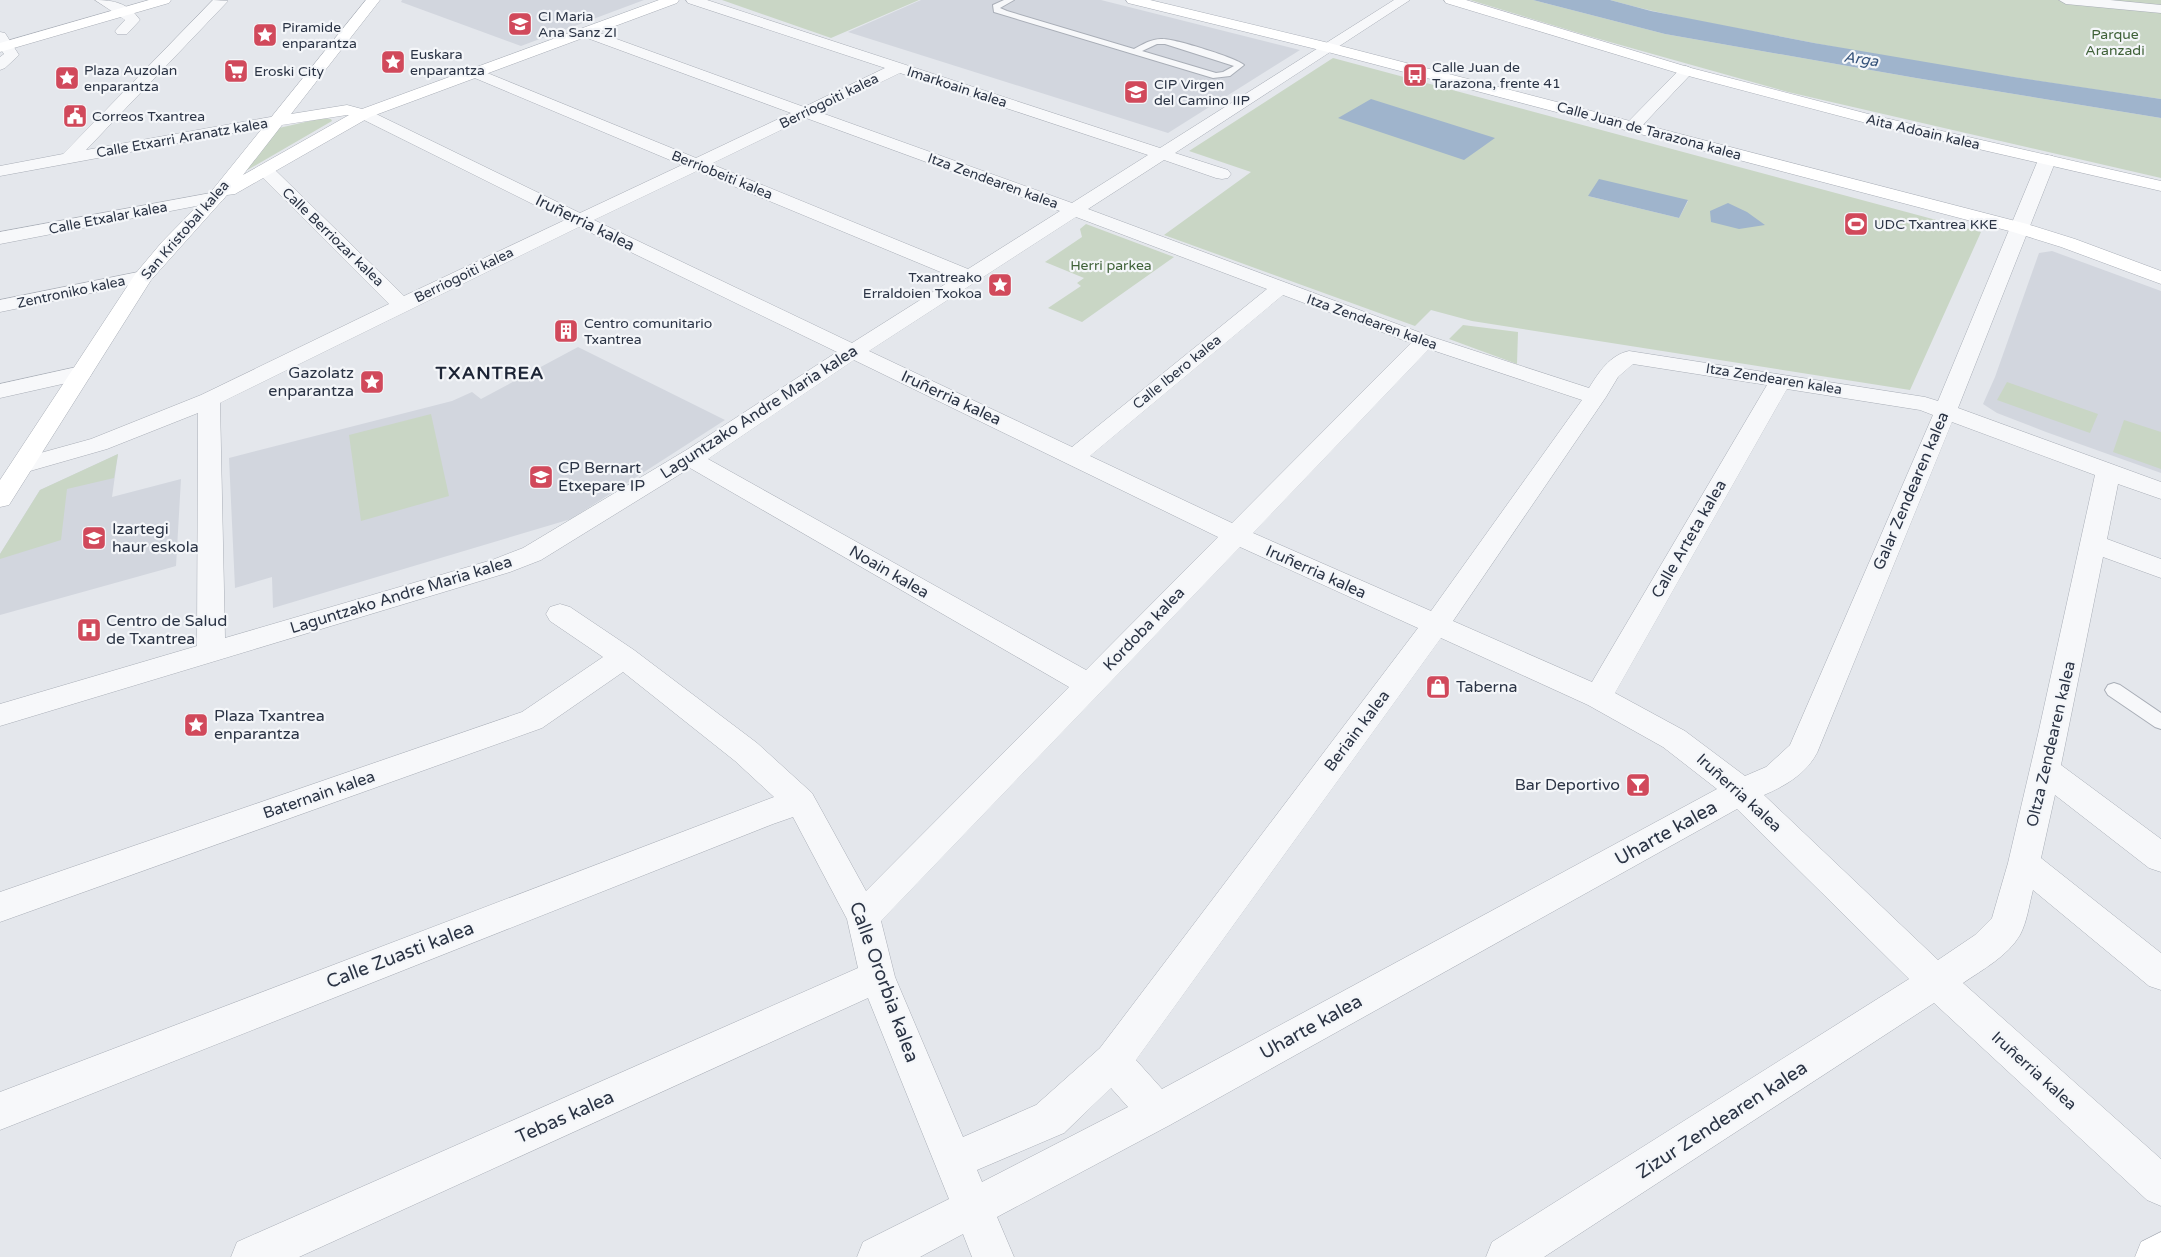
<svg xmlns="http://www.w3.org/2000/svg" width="2161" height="1257" font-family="'Varela Round',sans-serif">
<rect width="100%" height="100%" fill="#e4e7ec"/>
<path fill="#d2d6de" d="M402 0H644L521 46 401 2Z
M921 0H1101L1300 50 1168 133 848 32Z
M2052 251 2161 291V473L2046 432 1997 413 1983 404 1995 377 2039 253Z
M578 347 725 420 571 519 273 608 272 577 235 588 229 458 452 401 472 392 481 399Z
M118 454 112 497 181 479 176 566 0 615V554L40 490Z"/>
<path fill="#c9d6c5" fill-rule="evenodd" d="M722 0H919L831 38Z
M1470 0H1533L1665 34 1916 78 2161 118V178L1788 92 1592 37Z
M1610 0H2161V99C2031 80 1901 61 1773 35 1718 25 1664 15 1610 0Z
M1333 58 1981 232 1910 390 1472 321 1431 310 1415 326 1164 235 1251 172 1189 151ZM1588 196 1687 200 1688 201 1679 218Z
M323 118 331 119 332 121 244 172 279 128Z
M1086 224 1174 257 1082 322 1048 308 1081 286 1077 283 1084 278 1045 262 1082 237 1080 229Z
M1463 325 1518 332 1517 364 1449 339Z
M2007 382 2098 414 2090 433 1997 400Z
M431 414 449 496 361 521 349 435Z
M2124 420 2161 432V469L2113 452Z
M118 454 114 478 67 489 61 540 0 559V554L40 490Z"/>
<path fill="#9fb4cc" d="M1533 0H1610L1651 11 1814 43 2014 77 2161 99V118L1916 78 1665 34Z
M1371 99 1495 138 1464 160 1338 118Z
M1599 179 1688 200 1679 218 1588 196Z
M1728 203 1747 212 1765 225 1739 229 1711 222 1710 211Z"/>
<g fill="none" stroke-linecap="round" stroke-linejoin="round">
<defs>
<path id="lane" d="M1004 0H1014L1000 8 1007 11 1134 49C1143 44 1153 38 1163 39 1175 39 1237 58 1244 65L1230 76 1213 78 994 12 993 5ZM1157 44H1165L1234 66 1223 72 1216 73 1142 51Z
M2114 683 2120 685 2161 713V729L2155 727 2108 695 2105 690 2108 685Z"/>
<path id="street" d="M95 0C114 0 128 3 140 20L127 34H117L115 31 125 20Z
M213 0 228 1 86 150 276 116 282 118 284 121 282 124 0 176V166L63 154Z
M686 0H707L1160 148 1394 0H1410L1175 153 1228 170 1231 174 1228 178 1222 179 1216 178 1164 160 1088 209 1432 337 1589 388C1599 372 1610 355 1629 351L1925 397 1938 401 2038 160 2041 156 2047 155 2053 156 2056 160 1958 408 2161 482V499L2118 484 2107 539 2161 559V578L2103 557 2061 765 2161 839V872L2149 868 2055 795 2041 858 2161 953V990L2149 986 2033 890C2029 905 2027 922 2020 935 2008 956 1982 970 1963 983L2161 1159V1206L2147 1200 1934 1003 1544 1257H1486L1492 1242 1909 979 1737 809 1170 1125 997 1217 1014 1257H972L963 1234 920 1257H857L863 1242 949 1199 868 998 299 1257H231L237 1242 858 968 847 919 793 817 773 824 0 1130V1092L774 797 735 761 623 672 542 728 0 922V892L522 712 603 657 550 621 546 614 550 607 560 604 570 607 634 650 757 743 812 793 866 891 1069 687 690 468 541 560 510 572 0 726V704L197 646 198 413 107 449 23 473 15 470 11 465 15 460 91 439 201 395 389 304 259 174 256 170 259 166 265 165 271 166 404 296 565 220 358 117 356 114 358 111H370L580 213 682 165 470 76 467 73 470 70H480L696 158 791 113 579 35 577 32 579 29H589L804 107 885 68 688 3ZM900 73 1148 155 1072 203 819 112ZM806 118 1060 211 968 269 711 164ZM697 171 955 278 852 343 594 220ZM1076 217 1267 289 1072 447 869 351ZM579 227 837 352 688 449 523 548 492 560 225 638 220 403ZM1283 295 1411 343 1232 523 1090 456ZM1429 349 1582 400 1431 611 1253 533ZM854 360 1218 537 1086 670 708 459ZM1633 364 1767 385 1592 682 1453 621 1606 397 1618 377ZM1787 389 1920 410 1933 415 1790 745 1766 767 1745 776 1685 731 1615 693ZM1952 422 2095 475 2039 730 2008 863 1992 918 1975 935 1938 960 1764 795C1785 786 1806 774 1817 753ZM1240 547 1418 628 1100 1048 1036 1105 963 1137 895 977 881 921ZM1441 638 1588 705 1663 747 1717 789 1162 1089 1136 1060ZM1111 1088 1128 1107 982 1182 977 1170 1064 1133Z
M2059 0H2110L2161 5V13L2066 4Z
M0 32 5 33 19 55 5 68 0 70V57L4 54 0 48Z
M1686 66 1691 68 1694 71 1691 74 1638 130H1626L1624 127 1626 124 1681 68Z
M216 192 222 193 225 197 222 201 0 244V232Z
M143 271 150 273 153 277 150 281 0 312V300Z
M81 366 89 368 92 373 89 378 0 398V384Z"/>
<path id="secondary" d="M149 0H171L169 3 0 52V43Z
M366 0H380L291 114 347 105 362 109 659 0H679L677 3 370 117 235 194 227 195 151 280 9 505 0 507V480L136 273 162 242 210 193ZM347 115H349L243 175 282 125Z
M1126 0H1150L1333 44 2027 224 2075 239 2161 271V284L2061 247 2013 232 1324 51 1128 3Z
M1444 0H1466L1691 68 1876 116 2161 181V191L1874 125 1681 74 1446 3Z
M2161 1232V1257H2135L2141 1242Z"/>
</defs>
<use href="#lane" stroke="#a9aeb7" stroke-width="2"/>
<use href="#street" stroke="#a9aeb7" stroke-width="1"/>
<use href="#secondary" stroke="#a9aeb7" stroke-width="1"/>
<use href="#lane" fill="#f7f8fa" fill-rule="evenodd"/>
<use href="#street" fill="#f7f8fa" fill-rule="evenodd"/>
<use href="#secondary" fill="#fff" fill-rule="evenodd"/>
</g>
<defs>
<symbol id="school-square" viewBox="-11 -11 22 22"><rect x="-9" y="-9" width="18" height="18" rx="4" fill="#d1495b" stroke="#f4f6f9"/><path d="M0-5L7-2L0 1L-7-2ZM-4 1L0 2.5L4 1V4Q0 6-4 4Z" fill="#fff"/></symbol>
<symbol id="sight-square" viewBox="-11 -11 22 22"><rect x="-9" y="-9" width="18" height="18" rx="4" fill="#d1495b" stroke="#f4f6f9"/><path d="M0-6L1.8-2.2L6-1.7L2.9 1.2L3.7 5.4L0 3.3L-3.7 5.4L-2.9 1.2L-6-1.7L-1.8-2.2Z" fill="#fff"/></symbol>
<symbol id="supermarket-square" viewBox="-11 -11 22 22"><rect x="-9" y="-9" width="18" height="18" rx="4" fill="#d1495b" stroke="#f4f6f9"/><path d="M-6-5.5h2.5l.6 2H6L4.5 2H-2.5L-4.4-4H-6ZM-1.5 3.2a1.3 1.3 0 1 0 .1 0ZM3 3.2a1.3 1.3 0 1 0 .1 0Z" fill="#fff"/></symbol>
<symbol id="bus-square" viewBox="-11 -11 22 22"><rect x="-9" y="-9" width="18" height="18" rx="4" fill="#d1495b" stroke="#f4f6f9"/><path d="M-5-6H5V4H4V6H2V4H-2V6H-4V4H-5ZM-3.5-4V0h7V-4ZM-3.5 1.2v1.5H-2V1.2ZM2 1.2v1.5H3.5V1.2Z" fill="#fff"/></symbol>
<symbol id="university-square" viewBox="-11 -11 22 22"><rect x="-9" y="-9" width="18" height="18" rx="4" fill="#d1495b" stroke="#f4f6f9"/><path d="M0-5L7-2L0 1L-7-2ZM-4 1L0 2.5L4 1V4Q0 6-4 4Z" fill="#fff"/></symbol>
<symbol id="civic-square" viewBox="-11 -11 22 22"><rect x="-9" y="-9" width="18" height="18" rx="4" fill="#d1495b" stroke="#f4f6f9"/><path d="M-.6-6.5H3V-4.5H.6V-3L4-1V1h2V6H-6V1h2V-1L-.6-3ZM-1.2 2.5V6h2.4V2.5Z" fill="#fff"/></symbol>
<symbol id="stadium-square" viewBox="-11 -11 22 22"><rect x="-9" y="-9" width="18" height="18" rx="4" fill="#d1495b" stroke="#f4f6f9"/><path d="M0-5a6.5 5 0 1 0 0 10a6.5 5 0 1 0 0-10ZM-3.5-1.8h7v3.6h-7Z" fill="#fff"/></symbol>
<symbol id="building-square" viewBox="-11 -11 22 22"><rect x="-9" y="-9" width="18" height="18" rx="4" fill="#d1495b" stroke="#f4f6f9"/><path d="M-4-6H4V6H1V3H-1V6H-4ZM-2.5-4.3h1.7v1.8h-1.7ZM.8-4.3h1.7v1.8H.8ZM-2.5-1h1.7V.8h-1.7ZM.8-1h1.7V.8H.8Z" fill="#fff"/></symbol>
<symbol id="hospital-square" viewBox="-11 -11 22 22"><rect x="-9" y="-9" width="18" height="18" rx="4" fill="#d1495b" stroke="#f4f6f9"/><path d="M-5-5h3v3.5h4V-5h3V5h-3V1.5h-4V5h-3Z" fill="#fff"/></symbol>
<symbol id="shop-square" viewBox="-11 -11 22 22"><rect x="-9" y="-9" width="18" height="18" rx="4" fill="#d1495b" stroke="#f4f6f9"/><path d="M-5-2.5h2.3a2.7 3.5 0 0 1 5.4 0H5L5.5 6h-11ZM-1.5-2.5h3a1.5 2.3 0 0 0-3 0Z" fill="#fff"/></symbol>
<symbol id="bar-square" viewBox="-11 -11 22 22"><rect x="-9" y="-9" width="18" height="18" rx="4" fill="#d1495b" stroke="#f4f6f9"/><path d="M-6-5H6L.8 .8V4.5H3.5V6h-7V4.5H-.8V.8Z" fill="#fff"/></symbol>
</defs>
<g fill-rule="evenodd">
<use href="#school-square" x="506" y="10" width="28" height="28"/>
<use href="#sight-square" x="251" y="21" width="28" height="28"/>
<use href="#sight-square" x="379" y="48" width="28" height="28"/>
<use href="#supermarket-square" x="222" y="57" width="28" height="28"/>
<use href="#bus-square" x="1401" y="61" width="28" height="28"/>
<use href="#sight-square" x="53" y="64" width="28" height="28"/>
<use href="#university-square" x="1122" y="78" width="28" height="28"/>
<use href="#civic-square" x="61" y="102" width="28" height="28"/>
<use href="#stadium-square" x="1842" y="210" width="28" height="28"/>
<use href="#sight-square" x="986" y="271" width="28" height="28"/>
<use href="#building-square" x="552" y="317" width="28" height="28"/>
<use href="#sight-square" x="358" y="368" width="28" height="28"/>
<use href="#school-square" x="527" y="463" width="28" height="28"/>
<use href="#school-square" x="80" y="524" width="28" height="28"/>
<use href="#hospital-square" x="75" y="616" width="28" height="28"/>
<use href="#shop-square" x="1424" y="673" width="28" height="28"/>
<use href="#sight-square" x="182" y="711" width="28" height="28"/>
<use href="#bar-square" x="1624" y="771" width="28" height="28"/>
</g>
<g text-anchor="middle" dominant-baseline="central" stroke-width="4.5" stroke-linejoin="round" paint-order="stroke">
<g font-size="14" fill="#2b3445" stroke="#f4f6f9" text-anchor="start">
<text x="538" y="16">CI Maria<tspan x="538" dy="16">Ana Sanz ZI</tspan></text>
<text x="282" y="27">Piramide<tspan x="282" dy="16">enparantza</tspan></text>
<text x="410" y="54">Euskara<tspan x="410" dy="16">enparantza</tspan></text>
<text x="1432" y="67">Calle Juan de<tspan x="1432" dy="16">Tarazona, frente 41</tspan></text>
<text x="84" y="70">Plaza Auzolan<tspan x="84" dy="16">enparantza</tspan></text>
<text x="254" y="71">Eroski City</text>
<text x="1154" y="84">CIP Virgen<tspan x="1154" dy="16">del Camino IIP</tspan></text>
<text x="92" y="116">Correos Txantrea</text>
<text x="1874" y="224">UDC Txantrea KKE</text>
<text x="982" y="277" text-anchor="end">Txantreako<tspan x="982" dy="16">Erraldoien Txokoa</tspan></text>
<text x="584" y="323">Centro comunitario<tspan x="584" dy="16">Txantrea</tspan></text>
</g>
<g font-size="14" fill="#3f6138" stroke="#f4f6f9">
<text x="2115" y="34">Parque<tspan x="2115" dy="16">Aranzadi</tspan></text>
<text x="1111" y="265">Herri parkea</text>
</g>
<g font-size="14" fill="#2b3445" stroke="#f4f6f9">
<text transform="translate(957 87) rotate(18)">Imarkoain kalea</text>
<text transform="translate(829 101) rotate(-26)">Berriogoiti kalea</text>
<text transform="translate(1649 131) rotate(15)">Calle Juan de Tarazona kalea</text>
<text transform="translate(1923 132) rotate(13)">Aita Adoain kalea</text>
<text transform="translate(182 138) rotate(-10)">Calle Etxarri Aranatz kalea</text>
<text transform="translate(722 175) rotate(22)">Berriobeiti kalea</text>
<text transform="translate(993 181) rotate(20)">Itza Zendearen kalea</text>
<text transform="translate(108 218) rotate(-11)">Calle Etxalar kalea</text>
<text transform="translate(185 230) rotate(-49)">San Kristobal kalea</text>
<text transform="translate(333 237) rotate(44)">Calle Berriozar kalea</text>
<text transform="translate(464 275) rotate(-26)">Berriogoiti kalea</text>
<text transform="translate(71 292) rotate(-12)">Zentroniko kalea</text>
<text transform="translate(1372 322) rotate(20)">Itza Zendearen kalea</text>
<text transform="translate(1177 372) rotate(-39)">Calle Ibero kalea</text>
<text transform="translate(1774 379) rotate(9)">Itza Zendearen kalea</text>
</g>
<g font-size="15" font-style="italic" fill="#34527a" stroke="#f4f6f9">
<text transform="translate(1861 59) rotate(8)">Arga</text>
</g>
<g font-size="16" fill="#2b3445" stroke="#f4f6f9">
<text transform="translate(585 223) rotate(26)">Iruñerria kalea</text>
<text transform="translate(951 398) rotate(25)">Iruñerria kalea</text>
<text transform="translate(759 412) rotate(-33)">Laguntzako Andre Maria kalea</text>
<text transform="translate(1911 491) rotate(-67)">Galar Zendearen kalea</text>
<text transform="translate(1689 539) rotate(-60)">Calle Arteta kalea</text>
<text transform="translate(889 572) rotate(30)">Noain kalea</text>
<text transform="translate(1316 572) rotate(24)">Iruñerria kalea</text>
<text transform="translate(401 595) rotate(-17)">Laguntzako Andre Maria kalea</text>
<text transform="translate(1144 629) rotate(-46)">Kordoba kalea</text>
<text transform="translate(1357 731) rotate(-53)">Beriain kalea</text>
<text transform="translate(2051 744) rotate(-77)">Oltza Zendearen kalea</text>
<text transform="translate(1739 793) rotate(42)">Iruñerria kalea</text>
<text transform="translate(319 795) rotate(-19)">Baternain kalea</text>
<text transform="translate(2034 1071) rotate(42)">Iruñerria kalea</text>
</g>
<g font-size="16" fill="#2b3445" stroke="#f4f6f9" text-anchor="start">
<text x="354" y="373" text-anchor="end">Gazolatz<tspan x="354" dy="18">enparantza</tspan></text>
<text x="558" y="468">CP Bernart<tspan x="558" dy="18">Etxepare IP</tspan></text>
<text x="112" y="529">Izartegi<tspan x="112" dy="18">haur eskola</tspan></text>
<text x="106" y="621">Centro de Salud<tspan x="106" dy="18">de Txantrea</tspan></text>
<text x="1456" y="687">Taberna</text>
<text x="214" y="716">Plaza Txantrea<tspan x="214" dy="18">enparantza</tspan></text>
<text x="1620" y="785" text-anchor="end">Bar Deportivo</text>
</g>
<g font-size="18" font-weight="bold" letter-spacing="1" fill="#1d2536" stroke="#f4f6f9">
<text x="490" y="373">TXANTREA</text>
</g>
<g font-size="19" fill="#2b3445" stroke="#f4f6f9">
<text transform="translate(1666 833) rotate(-29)">Uharte kalea</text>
<text transform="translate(400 955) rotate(-21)">Calle Zuasti kalea</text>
<text transform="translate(884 982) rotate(70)">Calle Ororbia kalea</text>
<text transform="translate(1311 1027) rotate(-29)">Uharte kalea</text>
<text transform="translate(565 1117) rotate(-24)">Tebas kalea</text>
<text transform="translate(1722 1120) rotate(-33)">Zizur Zendearen kalea</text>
</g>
</g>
</svg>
